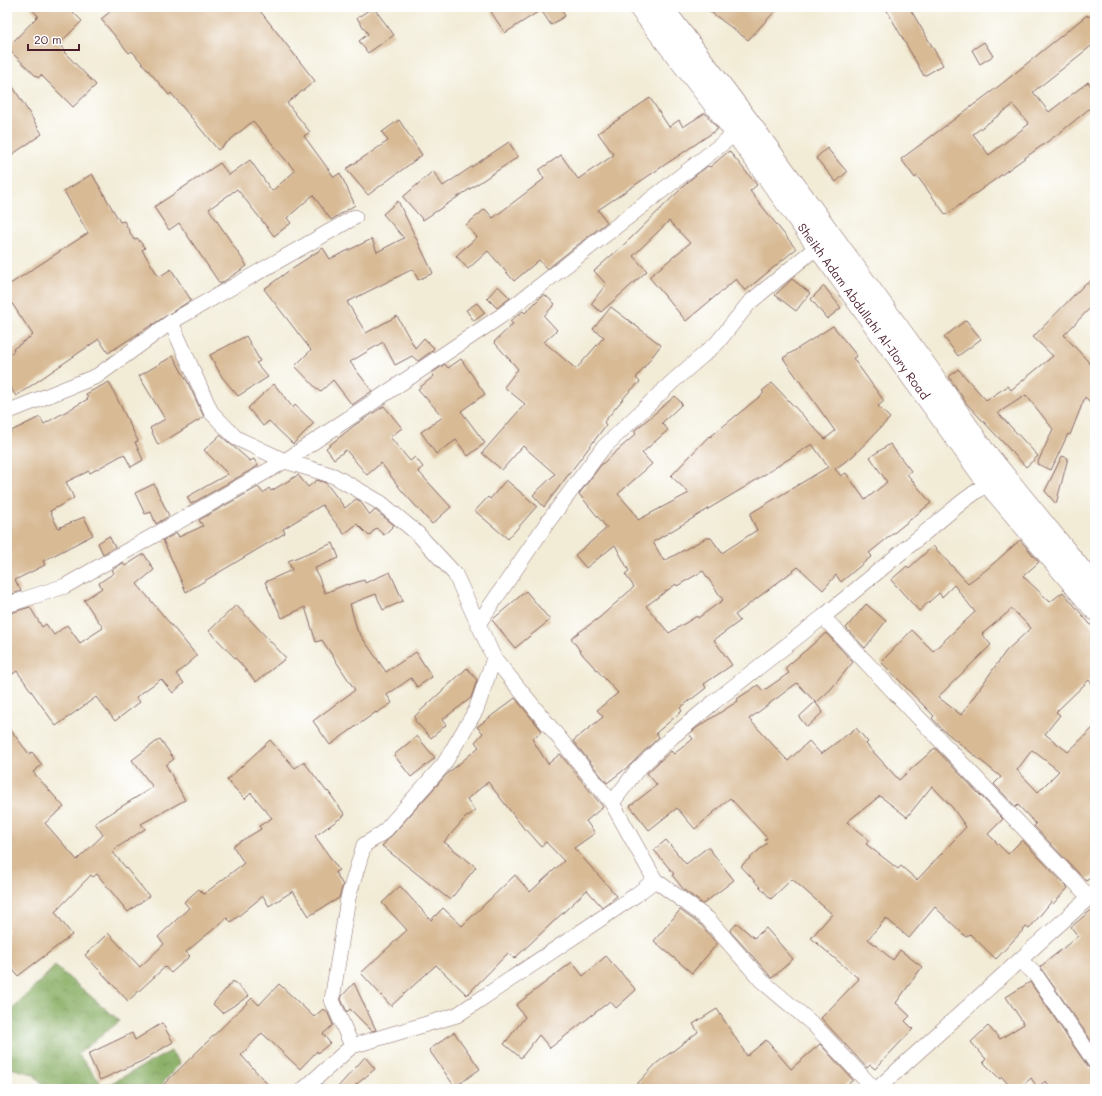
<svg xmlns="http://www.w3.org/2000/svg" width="1102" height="1096" font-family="Mali,sans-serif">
<defs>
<pattern id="forest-crowns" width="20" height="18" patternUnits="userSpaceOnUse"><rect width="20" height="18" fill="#88ae63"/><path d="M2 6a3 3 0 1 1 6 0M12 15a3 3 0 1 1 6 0" fill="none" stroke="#718d52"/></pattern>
</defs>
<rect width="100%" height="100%" fill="#fff"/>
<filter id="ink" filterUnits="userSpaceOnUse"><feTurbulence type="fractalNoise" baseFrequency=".025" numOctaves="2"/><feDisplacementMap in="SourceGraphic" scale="8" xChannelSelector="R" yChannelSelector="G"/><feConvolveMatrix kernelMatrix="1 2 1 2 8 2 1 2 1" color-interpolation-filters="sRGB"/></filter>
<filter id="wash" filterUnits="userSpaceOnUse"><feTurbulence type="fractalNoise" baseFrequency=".012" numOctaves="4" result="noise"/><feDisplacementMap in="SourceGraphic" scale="16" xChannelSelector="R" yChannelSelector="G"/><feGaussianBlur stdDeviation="0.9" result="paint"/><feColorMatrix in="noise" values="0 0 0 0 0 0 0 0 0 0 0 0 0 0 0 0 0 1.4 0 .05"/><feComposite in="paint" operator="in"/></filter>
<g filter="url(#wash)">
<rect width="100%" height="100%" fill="#f2ecd7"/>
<path fill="url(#forest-crowns)" stroke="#696647" d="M55 966 120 1021 78 1054 104 1087 171 1051 180 1063 162 1084 164 1089H47L33 1074 7 1067V1015Z"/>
<g id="blocks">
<path fill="#d8ba94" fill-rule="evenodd" d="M30 7H68L82 21 59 44 65 51 64 52 96 85 73 107 41 75 38 78 7 48 38 16Z
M116 7H257L315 81 287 103 310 132 304 136 334 177 340 173 355 205 331 220 313 195 287 218 291 223 274 236 237 189 209 209 247 266 220 284 179 223 169 230 154 207 220 163 229 175 250 160 272 191 295 171 253 121 218 150 171 93 169 95 132 51 129 53 101 19Z
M373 7 394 35 368 53 359 41 368 34 357 18Z
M498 7H560L565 16 551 25 541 10 505 33 491 12Z
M704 7H779L748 40Z
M885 7H909L943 65 924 76Z
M1095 12V43L1033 92 1049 112 1088 82 1095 91V104L1062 131 946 215 917 176 915 178 901 159 999 86 1087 15 1088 17ZM1013 105 1029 124 989 155 973 134Z
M984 42 993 56 980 64 972 50Z
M7 77 42 134 7 158Z
M650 98 669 127 679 120 683 127 705 113 718 129 598 210 607 222 547 269 539 260 514 281 488 251 468 269 456 256 477 237 466 225 485 209 493 218 544 179 539 170 561 155 578 179 614 155 598 133Z
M399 120 422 155 368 195 346 169 388 141 382 132Z
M509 142 518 157 423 220 403 197 433 171 443 186Z
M827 148 847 172 836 182 816 158Z
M729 151 757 185 750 191 796 249 745 291 736 279 686 321 649 277 690 243 669 221 633 256 647 271 601 312 591 304 606 284 594 271 630 239 692 178 708 166 710 167Z
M92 174 120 222 124 221 134 240 137 238 145 248 142 250 159 277 171 269 191 300 108 353 99 339 16 396 7 383V356L14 351 13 349 33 335 7 296V286L88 233 64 191Z
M398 201 433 273 418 280 413 269 347 302 366 333 397 316 415 348 424 338 434 348 432 351 418 361 412 356 395 365 383 342 350 362 372 391 352 405 333 380 320 392 295 366 311 350 264 289 294 267 323 248 330 259 372 239 377 252 404 238 383 214Z
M1095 277V303L1064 335 1095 369V407L1085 397 1070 435 1068 434 1051 470 1037 464 1053 429 1026 395 998 413 1038 456 1026 467 967 404 949 377 958 369 986 400 1008 386 1011 390 1053 356 1033 337 1086 283 1087 284Z
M792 279 810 293 796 311 775 295Z
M498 286 510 298 497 308 487 298Z
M824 286 841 308 827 319 811 299Z
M544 294 555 304 544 316 557 330 544 342 576 369 604 337 593 329 611 307 661 345 636 378 640 382 627 394 604 422 606 425 544 507 533 495 555 474 523 446 502 470 482 453 525 404 504 387 518 369 494 342 513 324 510 321 523 311 525 313Z
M477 303 485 313 474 321 466 310Z
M966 320 981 339 958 356 944 337Z
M833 326 857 356 853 358 884 401 878 406 890 418 853 456 835 469 841 476 846 473 865 500 887 482 870 457 890 444 911 471 907 474 931 503 869 553 872 556 841 582 836 575 823 590 798 567 735 615 740 621 714 640 732 665 704 684 706 688 680 708 682 711 656 733 659 737 629 766 607 783 573 741 603 717 597 710 618 693 583 655 571 638 599 618 634 587 625 574 629 571 615 545 586 568 575 555 607 528 579 494 601 465 636 434 634 431 675 396 682 404 662 423 668 430 642 453 652 464 618 494 633 511 638 520 689 493 671 476 709 436 710 437 764 393 762 391 772 383 825 439 835 431 783 358ZM812 444 828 467 751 513V518L757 530 722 553 711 538H706L664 561 653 542 745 487ZM703 571 723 600 698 618 697 616 669 633 646 606 676 584 677 586Z
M246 336 260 361 256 363 268 377 238 396 222 377 210 355Z
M173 356 187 381 204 417 158 445 150 428 165 419 139 376Z
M461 359 485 394 461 411 485 443 468 456 456 440 436 454 421 432 443 417 418 389 434 376 432 373 445 364 448 368Z
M109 382 138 441 135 442 143 460 131 467 124 454 90 473 89 471 66 482 74 498 50 511 58 528 84 517 93 535 43 561 45 565 15 580 21 591 7 596V433L40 417 44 424 88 399 86 394Z
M274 384 293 408 295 405 314 423 293 444 269 421 263 426 248 408Z
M384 406 402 428 390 437 410 461 415 457 423 467 418 471 451 507 432 524 402 491 381 463 367 475 346 450 334 459 326 448 355 425Z
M220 435 250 461 254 459 258 466 191 504 187 497 228 474 204 450Z
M1062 456 1068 458 1056 504 1045 491Z
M298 475 308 487 317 480 326 483 345 508 356 499 360 501 370 515 375 510 394 525 384 535 376 528 369 536 357 524 344 534 322 505 283 529 285 533 186 592 163 540 177 533 179 537 203 526 199 520 258 487 263 493 269 488 271 491Z
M506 480 537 506 508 539 475 511 488 497 490 499Z
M154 484 169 516 156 524 151 512 145 514 135 493Z
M109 536 115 547 103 554 98 543Z
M1020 540 1039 562 1023 576 1050 602 1063 592 1095 630V687L1089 680 1056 712 1060 715 1045 734 1068 752 1095 726V875L1086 881 1034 826 1036 824 1018 805 1016 807 994 784 1001 777 942 729 932 718 934 716 881 662 912 630 933 651 975 612 954 585 942 597 939 593 919 611 891 580 907 566 909 568 933 546 968 583 986 570ZM1012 609 1031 628 1006 651 961 715 938 697 991 645 982 634ZM1032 750 1059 771 1038 792 1017 770Z
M333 543 339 558 315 568 325 593 347 584 348 585 364 580 365 583 390 572 403 601 383 610 376 594 350 604 357 630 386 672 416 652 432 677 417 687 411 678 387 695 392 703 377 713 376 712 330 745 313 721 355 690 322 640 316 642 305 607 282 618 265 582 292 570 288 561Z
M144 554 154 570 137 584 197 656 176 674 184 683 173 693 161 679 136 697 140 702 115 721 96 697 56 726 17 671 7 678V614L30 607 42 627 46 624 54 635 67 625 80 643 103 628 84 600 102 588 99 583 114 573 112 570 123 563 125 566Z
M526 591 550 620 515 648 492 620Z
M866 604 886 621 865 648 846 628Z
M236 605 286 658 256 682 239 662 209 631Z
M826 633 853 662 831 689 816 703 797 683 749 719 788 761 809 741 821 754 856 728 868 742 866 744 899 780 935 748 1003 819 988 834 1008 854 1022 840 1068 888 1053 904 1051 902 1029 929 1026 927 996 959 970 934 966 937 935 907 909 938 886 918 868 939 893 960 900 950 922 967 896 1003 910 1016 905 1021 913 1029 875 1069 870 1065 867 1068 821 1018 859 979 811 938 832 914 792 879 771 899 741 866 767 843 764 840 767 838 730 798 695 829 677 808 649 830 630 806 657 785 647 773 671 751 674 754 693 739 689 734 698 727 738 701 737 699 758 685 763 691 789 673 785 668ZM932 786 952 807 966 827 917 880 901 866 898 869 866 844 869 840 847 822 880 796 907 817Z
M467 668 477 680 471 698 442 720 446 725 431 738 415 721V716Z
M515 698 542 731 532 739 548 764 560 754 603 807 586 821 595 833 574 848 617 896 602 907 587 890 514 959 508 953 467 995 436 965 391 1006 361 973 407 930 382 903 400 886 431 920 443 908 462 926 515 875 530 892 564 861 546 842 541 846 526 829 525 830 488 782 467 799 475 811 465 818 444 842 476 867 450 900 382 846 447 774 479 747 475 742 483 733 477 727Z
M815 702 823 712 807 727 799 717Z
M7 725 29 754 32 752 42 765 33 772 64 807 45 823 77 860 103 835 95 823 153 787 132 760 160 739 174 759 166 765 185 800 141 824 145 829 112 851 149 896 128 912 97 874 93 877 91 875 55 912 72 935 18 976 7 962Z
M417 736 435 758 411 777 394 755Z
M270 740 295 768 304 762 327 792 328 791 345 815 315 836 339 870 335 872 343 885 339 898 309 916 293 891 269 906 263 896 231 922 227 918 186 952 190 956 171 973 165 967 128 1001 85 955 108 933 140 967 164 944 158 937 189 908 184 902 199 889 204 894 244 863 233 846 261 829 259 826 272 818 251 793 245 799 227 780Z
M666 840 686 864 708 847 734 880 703 904 684 890 672 875 674 874 654 850Z
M1095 907V1046L1040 967 1078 936 1071 927Z
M680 910 702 926 717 944 692 973 654 941Z
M737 923 754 938 766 928 793 959 772 978 730 931Z
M606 956 636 990 616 1008 610 1001 550 1048 539 1035 521 1058 504 1044 525 1017 516 1005 572 962 583 976Z
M233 981 249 996 222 1013 213 1004Z
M1030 982 1088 1067 1095 1071V1089H1051L1046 1081 1037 1087 1031 1078 1019 1089H1012L1002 1077 1000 1079 983 1062 986 1059 971 1042 988 1026 1000 1039 1024 1024 1006 997Z
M354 983 376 1030 372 1031 350 1009 347 1012 341 999 342 996Z
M279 984 314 1017 323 1009 327 1011 333 1025 323 1034 330 1043 318 1053 317 1051 300 1069 262 1033 241 1055 272 1089H159L252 998 259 1005Z
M717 1009 747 1056 766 1040 791 1069 820 1044 853 1080 842 1089H632L657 1063 698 1032 693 1024Z
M162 1023 173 1042 142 1061 100 1080 88 1054 132 1033 135 1040Z
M454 1032 480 1069 455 1087 429 1050Z
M365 1057 375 1069 351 1089H336Z"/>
</g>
</g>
<g filter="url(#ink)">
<use href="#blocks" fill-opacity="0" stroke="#856767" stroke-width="1"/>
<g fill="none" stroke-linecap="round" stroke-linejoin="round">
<defs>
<path id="street" d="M171 322 211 412 236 438 285 461 334 476 381 503 418 534 455 574 494 658 612 803
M7 412 97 376 171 322 355 217
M7 605 65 586 285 461 501 316 736 133
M823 617 1089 897
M478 624 547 523 602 449 671 383 717 343 749 303 818 246
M655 880 708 919 762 981 814 1025 874 1089
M1020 960 1035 974 1095 1062
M352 1046 332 1000 348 898 364 845 383 833 444 764 476 710 494 658
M304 1089 352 1046 457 1015 636 895 655 880 612 803 637 770 672 737 714 702 823 617 962 502 996 477
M877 1089 1095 892"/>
<path id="secondary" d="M639 7 736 133 988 483 1095 610
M662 7 749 122 927 367 983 449 1095 587"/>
</defs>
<use href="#street" stroke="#856767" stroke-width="16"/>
<use href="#secondary" stroke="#856767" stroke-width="22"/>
<use href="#street" stroke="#fff" stroke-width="15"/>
<use href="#secondary" stroke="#fff" stroke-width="21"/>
</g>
</g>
<g text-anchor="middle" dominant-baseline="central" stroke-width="3" stroke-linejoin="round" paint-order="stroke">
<g font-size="12" fill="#4a1f2b" stroke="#fff">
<text transform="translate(864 311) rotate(54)">Sheikh Adam Abdullahi Al-Ilory Road</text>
</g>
</g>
<rect width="1102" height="1096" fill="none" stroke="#fff" stroke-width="24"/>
<path d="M28 44v6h51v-6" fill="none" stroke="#4a1f2b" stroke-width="2"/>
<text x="34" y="44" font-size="12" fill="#4a1f2b" stroke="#ffffff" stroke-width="3" paint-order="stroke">20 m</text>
</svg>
